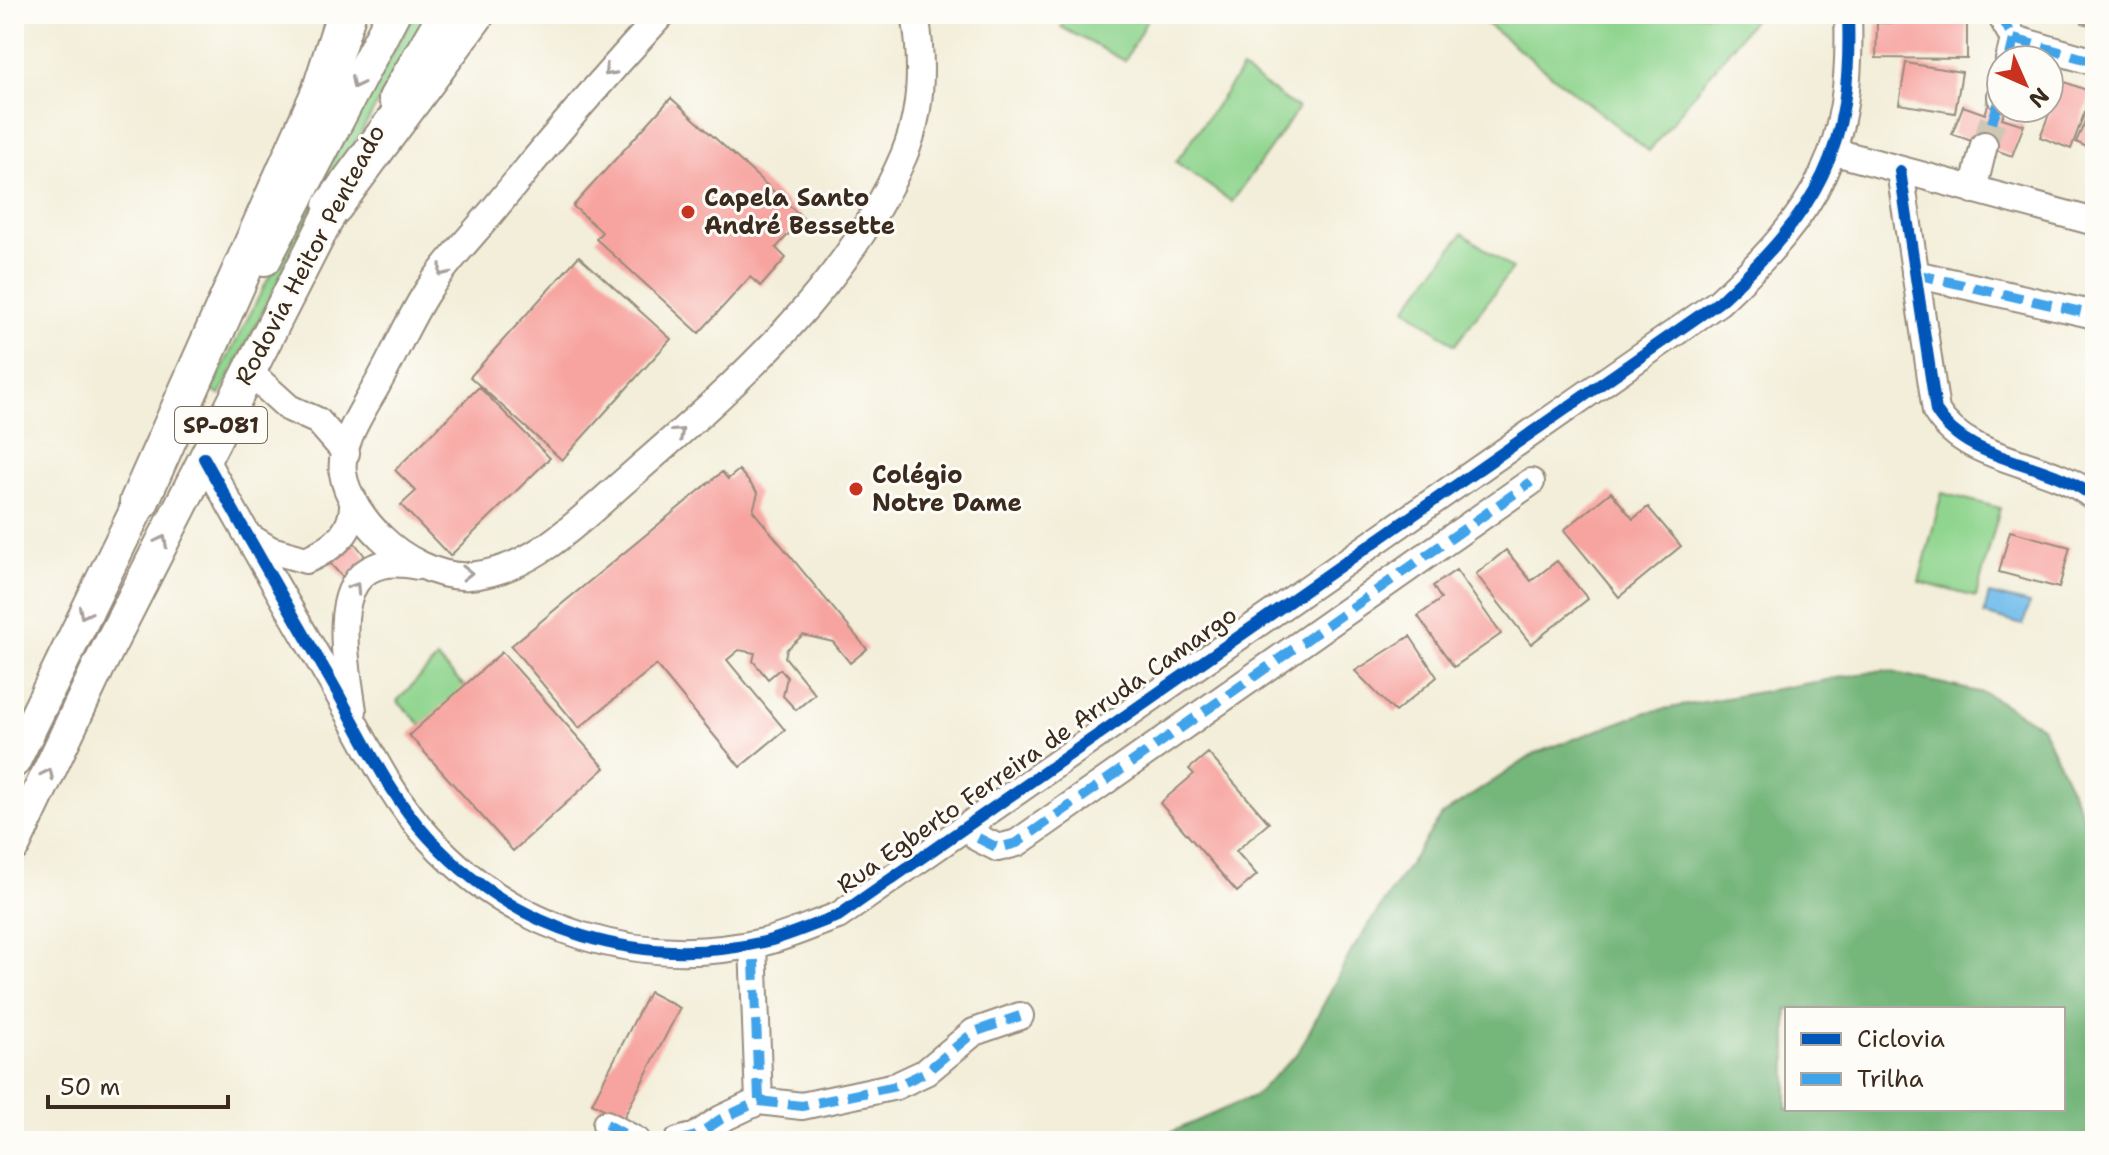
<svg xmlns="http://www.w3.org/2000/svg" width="2109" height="1155" font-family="'Shantell Sans',sans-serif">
<rect width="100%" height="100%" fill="#fdfcf7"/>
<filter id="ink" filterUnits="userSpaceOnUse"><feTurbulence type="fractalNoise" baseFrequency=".0125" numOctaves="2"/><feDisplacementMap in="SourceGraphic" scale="16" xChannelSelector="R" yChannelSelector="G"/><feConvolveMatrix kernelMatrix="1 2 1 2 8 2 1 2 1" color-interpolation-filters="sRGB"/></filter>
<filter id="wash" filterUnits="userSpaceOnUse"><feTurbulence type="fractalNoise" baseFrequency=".006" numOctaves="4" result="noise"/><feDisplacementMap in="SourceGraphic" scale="32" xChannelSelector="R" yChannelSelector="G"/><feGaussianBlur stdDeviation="1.8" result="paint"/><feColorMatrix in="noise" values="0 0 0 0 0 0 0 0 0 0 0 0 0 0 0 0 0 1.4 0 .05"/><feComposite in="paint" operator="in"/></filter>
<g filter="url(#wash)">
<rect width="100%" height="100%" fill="#f3eed9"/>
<path fill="#90d58f" stroke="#668056" stroke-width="2" d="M415 14H429L307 226 220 395 211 390 300 217Z
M1068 14H1150L1125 61 1061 27Z
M1474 14H1745L1753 20 1649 151Z
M1242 69 1298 109 1232 202 1176 162Z
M1463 233 1512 269 1455 345 1406 308Z
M1942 493 2000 508 1976 597 1919 582Z
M437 659 552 772 511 813 397 701Z"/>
<path fill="#74b67a" stroke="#58704c" stroke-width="2" fill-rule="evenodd" d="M1883 670 1987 694 2042 727 2088 826 2095 854V1141H1151L1254 1096 1298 1053 1352 950 1442 815 1536 753 1647 712ZM1787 1009H2063V1109H1787Z"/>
<path fill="#72beec" stroke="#567485" stroke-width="2" d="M1989 594 2029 604 2023 625 1984 614Z"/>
<g id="blocks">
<path fill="#f7a4a0" d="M1892 14H1916V21L1967 22V59L1876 58 1877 23H1892Z
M1919 14H1966V17L1919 18Z
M2084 14H2095V27L2082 23Z
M1906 63 1962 72 1955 113 1899 104Z
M2062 81 2092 92 2071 149 2040 137Z
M1992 94 2006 108 2002 118 2024 125 2012 156 1952 134 1963 106 1985 114Z
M671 98 803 218 776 248 786 258 761 286 750 277 699 333 596 239 602 232 573 206Z
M2095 99V151L2076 142Z
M579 256 671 339 562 460 470 377Z
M479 387 550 458 450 556 401 505 416 491 395 470Z
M739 470 758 493 753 511 867 649 850 663 833 642 803 635 787 649 785 657 815 694 796 710 783 696 787 677 780 669 768 679 753 661 755 653 739 650 727 660 785 730 740 767 656 665 579 728 511 646 722 472 728 479Z
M1611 492 1633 519 1648 507 1681 546 1619 597 1564 530Z
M2010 531 2070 547 2059 588 1999 572Z
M354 542 368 560 345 580 329 562Z
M1506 550 1531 581 1557 561 1588 599 1531 644 1476 574Z
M1456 570 1501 634 1454 667 1418 616 1441 599 1433 586Z
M1410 636 1437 677 1395 712 1355 671Z
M502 652 605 768 513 851 409 735Z
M1208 753 1269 823 1236 851 1257 875 1237 892 1160 803 1194 774 1189 769Z
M649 992 680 1008 623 1119 592 1103Z"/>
</g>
</g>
<g filter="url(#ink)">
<use href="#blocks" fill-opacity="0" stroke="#978c7c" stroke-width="2"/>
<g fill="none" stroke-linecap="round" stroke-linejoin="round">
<path stroke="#cec7b4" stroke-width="26" stroke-dasharray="26 13" stroke-linecap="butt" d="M1984 145 2001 97"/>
<defs>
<path id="minor" d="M662 14C604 77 549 141 495 208 473 235 447 261 428 290 409 319 395 353 378 383 364 409 339 443 343 473 346 496 366 523 381 537 402 558 438 578 469 576 532 572 582 518 627 479 733 387 848 287 904 155 923 110 923 61 915 14
M2000 14 2014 39 2009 60
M2014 39 2095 62
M2001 97V95
M1835 152 2095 222
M1900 171 1936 411C1969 465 2049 459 2095 498
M1973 190 1984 145
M1915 274 2095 315
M248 371 289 408 318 421 346 453
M204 458C245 532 287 605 330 679 360 731 387 793 429 838 515 932 639 970 764 942 789 936 814 924 838 916L1719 302C1818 209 1853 153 1848 14
M248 536 271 550 306 560C335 547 355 532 353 499
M353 711C345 652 321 546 418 566
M968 825 978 838 998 848 1017 843 1531 482
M753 944 759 1101
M606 1124 637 1141
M678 1141 696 1136 721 1119 759 1101 802 1106 896 1086 926 1072 974 1032 1020 1016"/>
<path id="major" d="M395 98 444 14
M265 259 393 14
M14 761 150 482
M14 845 97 670 344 186"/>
<path id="highway" d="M333 206 475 14
M139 502 321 92 346 14"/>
</defs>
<use href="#minor" stroke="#978c7c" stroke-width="30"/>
<use href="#major" stroke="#978c7c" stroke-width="36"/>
<use href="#highway" stroke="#978c7c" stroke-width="42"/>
<use href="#minor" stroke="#fff" stroke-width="26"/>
<use href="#major" stroke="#fff" stroke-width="32"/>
<use href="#highway" stroke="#fff" stroke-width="38"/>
<path stroke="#3fa3ea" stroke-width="10" stroke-dasharray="20 10" stroke-linecap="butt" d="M2000 14 2014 39 2009 60
M2014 39 2095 62
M1992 123 2001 95
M1915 274 2095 315
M978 838 998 848 1017 843 1531 482
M754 960 759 1101
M606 1124 637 1141
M678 1141 696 1136 721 1119 759 1101 802 1106 896 1086 926 1072 974 1032 1020 1016"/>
<defs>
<path id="cycleway" d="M1900 171 1936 411C1969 465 2049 459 2095 498
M204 458C245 532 287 605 330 679 360 731 387 793 429 838 515 932 639 970 764 942 789 936 814 924 838 916L1719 302C1818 209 1853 153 1848 14"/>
</defs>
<use href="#cycleway" stroke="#fdfcf7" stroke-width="17"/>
<use href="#cycleway" stroke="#0057b8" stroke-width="12"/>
</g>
<defs><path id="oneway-chevron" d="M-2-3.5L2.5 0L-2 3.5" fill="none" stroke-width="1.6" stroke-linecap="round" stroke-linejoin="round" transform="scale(2)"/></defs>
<g stroke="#a79f9a">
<use href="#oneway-chevron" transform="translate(609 71) rotate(133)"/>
<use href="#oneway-chevron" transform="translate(356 83) rotate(117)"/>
<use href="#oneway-chevron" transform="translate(443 271) rotate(129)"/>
<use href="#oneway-chevron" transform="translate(679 433) rotate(-42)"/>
<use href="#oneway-chevron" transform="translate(162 541) rotate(-63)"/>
<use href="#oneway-chevron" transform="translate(467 573) rotate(-1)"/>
<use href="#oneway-chevron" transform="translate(355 588) rotate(-57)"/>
<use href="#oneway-chevron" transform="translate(84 613) rotate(117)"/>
<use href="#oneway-chevron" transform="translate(48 774) rotate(-65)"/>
</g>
</g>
<g fill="#c8321e" stroke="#fdfcf7" stroke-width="3">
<circle cx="688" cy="212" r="8"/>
<circle cx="856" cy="489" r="8"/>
</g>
<g text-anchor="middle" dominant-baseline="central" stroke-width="6" stroke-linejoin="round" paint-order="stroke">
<rect fill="#fdfcf7" stroke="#75695f" stroke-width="2" x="175" y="407" width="92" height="36" rx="6"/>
<g font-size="22" font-weight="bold" fill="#3b2a1e">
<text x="221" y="425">SP-081</text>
</g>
<g font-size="24" font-weight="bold" fill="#3b2a1e" stroke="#fdfcf7" text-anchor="start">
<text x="704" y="198">Capela Santo<tspan x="704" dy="28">André Bessette</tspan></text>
<text x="872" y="475">Colégio<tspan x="872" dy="28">Notre Dame</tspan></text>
</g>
<g font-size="24" fill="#3b2a1e" stroke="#fdfcf7">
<text transform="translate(310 255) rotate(-62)">Rodovia Heitor Penteado</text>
<text transform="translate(1037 750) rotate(-35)">Rua Egberto Ferreira de Arruda Camargo</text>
</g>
</g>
<rect width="2109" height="1155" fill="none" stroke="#fdfcf7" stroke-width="48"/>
<rect x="1785" y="1007" width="280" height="104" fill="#fdfcf7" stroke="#afa8a0" stroke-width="2"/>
<rect x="1801" y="1033" width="40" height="12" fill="#0057b8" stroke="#afa8a0" stroke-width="2"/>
<text x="1857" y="1047" font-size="24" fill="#3b2a1e">Ciclovia</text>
<rect x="1801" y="1073" width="40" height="12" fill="#3fa3ea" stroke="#afa8a0" stroke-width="2"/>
<text x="1857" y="1087" font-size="24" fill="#3b2a1e">Trilha</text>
<g transform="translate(2025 84) rotate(135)"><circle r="38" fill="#fdfcf7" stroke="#afa8a0" stroke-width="2"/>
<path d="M0-6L14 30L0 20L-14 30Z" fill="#c8321e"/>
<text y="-12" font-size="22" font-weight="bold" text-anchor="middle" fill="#3b2a1e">N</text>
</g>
<path d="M48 1095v12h180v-12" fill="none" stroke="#3b2a1e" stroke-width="4"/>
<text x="60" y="1095" font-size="24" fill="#3b2a1e" stroke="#fdfcf7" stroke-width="6" paint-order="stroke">50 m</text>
</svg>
